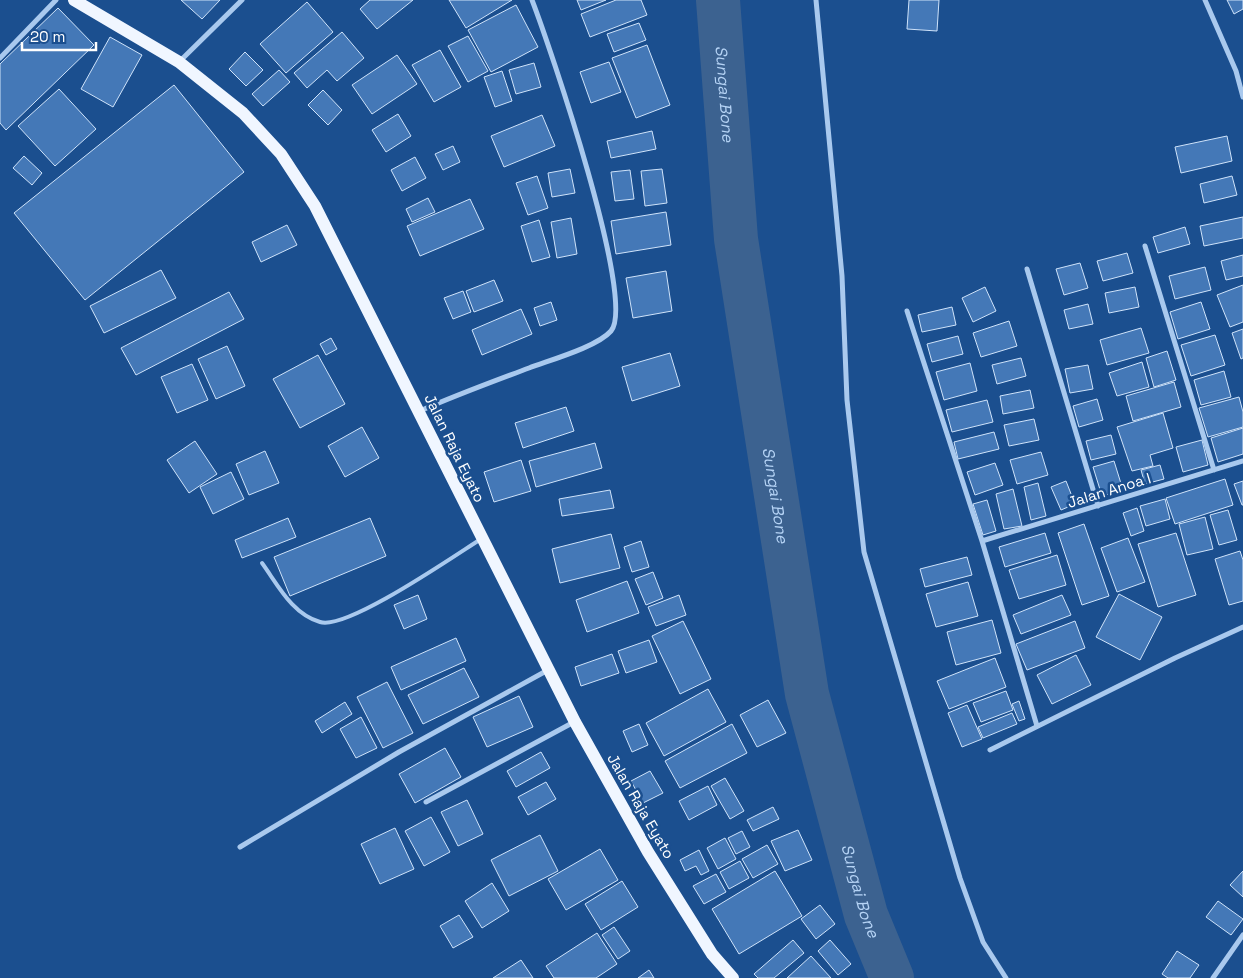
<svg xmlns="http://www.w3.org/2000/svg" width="1243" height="978" font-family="'Space Grotesk',sans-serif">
<rect width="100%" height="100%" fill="#1b4f8f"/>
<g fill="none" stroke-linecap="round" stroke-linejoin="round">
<path stroke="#3c6290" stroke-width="44" id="s1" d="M718 0 736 239 807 694 866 915 892 978"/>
</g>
<path fill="#4478b7" stroke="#cfe3fa" d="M181 0H220L202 19Z
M370 0H413L377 29 360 9Z
M449 0H512L466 28Z
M577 0H606L581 10Z
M616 0H641L647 15 590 37 581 14Z
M909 0H939L937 31 907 29Z
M1227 0H1243V9L1234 14Z
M307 2 333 32 286 73 260 44Z
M516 5 538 47 491 72 468 30Z
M58 8 94 45 6 130 0 123V64Z
M639 23 646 40 614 52 607 34Z
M342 32 364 58 337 81 327 70 307 88 294 73Z
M468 36 488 71 468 82 448 46Z
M110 37 142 55 113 107 81 89Z
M647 45 670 105 636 118 612 58Z
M440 50 461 87 434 102 412 65Z
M245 52 263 70 246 86 229 69Z
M397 55 417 84 372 114 352 85Z
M609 62 621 92 591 103 580 72Z
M534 63 541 87 516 94 509 70Z
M279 70 290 82 263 106 252 94Z
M502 71 512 101 495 107 484 77Z
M174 85 244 172 85 300 14 213Z
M59 89 96 129 55 166 18 126Z
M323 90 342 110 328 125 308 105Z
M398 114 411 136 386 152 372 130Z
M542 115 555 146 504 167 491 136Z
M652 131 656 149 611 158 607 141Z
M1227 136 1232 161 1181 173 1175 147Z
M453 146 460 162 443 170 435 154Z
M24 156 42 173 32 185 13 168Z
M415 157 426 178 402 191 391 170Z
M570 169 575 193 552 197 548 173Z
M662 169 667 203 645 206 641 171Z
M630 170 634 199 615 201 611 172Z
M537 176 548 208 528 215 516 183Z
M1232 176 1237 195 1204 203 1200 184Z
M428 198 435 212 412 222 406 209Z
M470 199 484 229 420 256 407 226Z
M666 212 671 245 616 254 611 221Z
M1243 217V238L1204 246 1200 226Z
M571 218 577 254 557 258 551 222Z
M539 220 550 257 532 262 521 226Z
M287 225 297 245 261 262 252 242Z
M1185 227 1190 244 1158 253 1153 237Z
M1127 253 1133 273 1103 281 1097 261Z
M1243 255V276L1226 280 1221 261Z
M1080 263 1088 288 1064 295 1056 269Z
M1205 267 1211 290 1175 299 1169 276Z
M161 270 176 298 104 333 90 306Z
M666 271 672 311 633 318 626 278Z
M494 280 503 301 474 312 466 291Z
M1243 285V322L1230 327 1217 295Z
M985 287 996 311 973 322 962 298Z
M1135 287 1139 307 1109 313 1105 293Z
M463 291 471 312 453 319 444 298Z
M229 292 244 319 136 375 121 348Z
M551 302 557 320 540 326 534 308Z
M1201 302 1210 329 1178 339 1170 312Z
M1088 304 1093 324 1069 329 1064 310Z
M952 307 956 325 922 332 918 315Z
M521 309 532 334 482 355 472 330Z
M1009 321 1017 346 981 357 973 333Z
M1141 328 1149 353 1107 365 1100 340Z
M1243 329V358L1241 359 1232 333Z
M1215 335 1225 365 1191 376 1181 345Z
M958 336 963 354 932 362 927 344Z
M331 338 337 349 326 355 320 344Z
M227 346 245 386 216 399 198 359Z
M1167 351 1176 380 1154 387 1146 358Z
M670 353 680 386 632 401 622 367Z
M318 355 345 404 300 428 273 379Z
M1021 358 1026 376 997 384 992 365Z
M1142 362 1149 387 1117 396 1109 373Z
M970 363 977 391 944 400 936 372Z
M192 364 208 400 177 413 161 377Z
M1088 365 1093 389 1070 393 1065 369Z
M1224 371 1231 397 1201 405 1194 380Z
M1174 382 1181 407 1133 421 1126 396Z
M1030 390 1034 408 1003 414 1000 396Z
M1239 397 1243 412V427L1208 437 1199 408Z
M1097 399 1103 420 1079 427 1073 406Z
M987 400 993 422 952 432 946 410Z
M566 407 574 431 523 448 515 423Z
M1163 413 1173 448 1150 455 1153 466 1132 471 1117 427Z
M1034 419 1039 440 1009 446 1004 425Z
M362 427 379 458 345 477 328 446Z
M1243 428V454L1218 462 1211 438Z
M994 432 999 449 958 459 954 442Z
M1111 435 1116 454 1091 460 1086 441Z
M1202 440 1208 465 1183 472 1176 447Z
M195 441 217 474 189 493 167 460Z
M595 443 602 468 536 487 529 461Z
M265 451 279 483 249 495 236 464Z
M1041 452 1048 475 1017 484 1010 460Z
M521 460 531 491 494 502 484 472Z
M1114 461 1123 490 1102 496 1093 467Z
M995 463 1003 485 975 495 967 472Z
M1160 465 1164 479 1145 484 1141 470Z
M231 472 244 499 213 514 200 487Z
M1225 479 1233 505 1175 524 1166 498Z
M1066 481 1075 504 1061 510 1051 487Z
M1243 481V505H1242L1234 484Z
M1038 483 1046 516 1031 520 1024 487Z
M1013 489 1022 526 1004 529 996 494Z
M610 490 614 508 562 516 559 499Z
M1165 499 1170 519 1146 526 1140 506Z
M987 500 996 531 983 535 973 504Z
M1137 508 1144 531 1131 536 1123 513Z
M1228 510 1237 540 1219 545 1210 515Z
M1205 517 1213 549 1187 555 1179 524Z
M288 518 296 537 242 558 235 540Z
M370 518 386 556 290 596 274 557Z
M1084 524 1109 596 1082 605 1058 533Z
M1045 533 1051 553 1005 567 999 547Z
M1176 533 1196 595 1158 607 1138 544Z
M611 534 620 568 560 583 552 549Z
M1128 538 1145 582 1117 592 1101 548Z
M641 541 649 567 632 572 624 547Z
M1240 551 1243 560V601L1229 605 1215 559Z
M1057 555 1066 585 1019 599 1009 570Z
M967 557 972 575 925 587 920 569Z
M653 572 663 598 646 605 635 579Z
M627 581 639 613 587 632 576 600Z
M968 582 978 616 936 627 926 594Z
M1119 594 1162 617 1140 660 1096 637Z
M418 595 427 619 404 629 394 605Z
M679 595 686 615 656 626 648 607Z
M1062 595 1071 615 1021 634 1013 615Z
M992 620 1001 653 956 665 947 632Z
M683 621 711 679 680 694 652 636Z
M1075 621 1085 648 1027 670 1016 644Z
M456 638 466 661 401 690 391 667Z
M649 640 657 662 626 673 618 651Z
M612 654 619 673 581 686 575 667Z
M1076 655 1091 685 1052 704 1037 675Z
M995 658 1006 687 949 709 937 681Z
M464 668 479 697 423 724 408 695Z
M387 682 413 733 383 748 357 697Z
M708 689 726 722 664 756 646 723Z
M1006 691 1013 710 981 722 973 703Z
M519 696 533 727 487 747 473 717Z
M768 700 786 733 757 747 740 715Z
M1019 701 1025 719 1019 721 1012 704Z
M345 702 352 714 322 733 315 721Z
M967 705 982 739 962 747 948 713Z
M1012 713 1017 724 983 738 978 727Z
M361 717 377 748 356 758 340 729Z
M639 724 648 745 632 752 623 731Z
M732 724 747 753 680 788 665 761Z
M445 748 461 777 415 803 399 774Z
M541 752 550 768 516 787 507 771Z
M650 771 663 793 643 803 631 781Z
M725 778 744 811 730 819 711 786Z
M546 782 556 799 528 815 518 797Z
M708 786 717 805 689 820 679 801Z
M467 800 483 834 458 846 441 812Z
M773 807 779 819 753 831 747 820Z
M431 817 450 852 424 866 405 831Z
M395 828 414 869 380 884 361 844Z
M798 830 812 860 785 871 771 841Z
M742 831 750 847 736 854 728 838Z
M540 835 558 871 509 896 491 860Z
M725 838 736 859 718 869 707 848Z
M767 845 778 864 753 878 742 859Z
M600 849 618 880 566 910 548 879Z
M699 850 709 871 701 875 696 866 685 871 680 860Z
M740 861 749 878 729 889 720 872Z
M775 871 802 916 739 954 712 909Z
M1243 871V897L1230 885Z
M716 874 726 892 704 904 693 886Z
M622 881 638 907 601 930 585 904Z
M492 883 509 911 482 928 465 901Z
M1218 901 1243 919 1231 935 1206 917Z
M820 905 835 924 816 939 801 919Z
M459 915 473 937 453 948 440 926Z
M614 927 630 951 618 959 602 935Z
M597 933 617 964 596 978H554L546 966Z
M793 940 804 953 774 978H758L754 974Z
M830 940 851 964 838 975 818 951Z
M1177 951 1199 965 1190 978H1168L1162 974Z
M811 956 831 978H787Z
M521 960 533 978H493Z
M649 970 654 978H638Z"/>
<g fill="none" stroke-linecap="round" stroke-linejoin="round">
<path stroke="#a9c9ee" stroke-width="4" d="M262 563C278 585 292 614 320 622 346 631 454 556 481 539"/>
<path stroke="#a9c9ee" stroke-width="5" d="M816 0 842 276 847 400 864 552 960 878 983 942 1006 978
M1205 0 1236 71 1243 97
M0 58 56 0
M180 61 242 0
M1145 246 1214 470
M1027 269 1098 506
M907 311 982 541 1037 726
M420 411C456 395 492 382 529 368 550 360 597 347 611 331 637 301 549 44 532 0
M982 541 1243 461
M990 750 1175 658 1243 627
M426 802 574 722
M240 847 399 752 548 670
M1213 978 1243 935"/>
<path stroke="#f0f6ff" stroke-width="12" d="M74 0 179 62 243 113 281 154 315 206 575 722 648 852 712 954 733 978"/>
</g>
<g text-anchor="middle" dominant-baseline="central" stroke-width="5" stroke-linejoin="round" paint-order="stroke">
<g font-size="15" fill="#fff" stroke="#1b4f8f">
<text transform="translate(455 448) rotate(64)">Jalan Raja Eyato</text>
<text transform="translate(1109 490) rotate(-17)">Jalan Anoa I</text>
<text transform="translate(641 806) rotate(60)">Jalan Raja Eyato</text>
</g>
<g font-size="16" font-style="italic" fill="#b5d3f5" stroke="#1b4f8f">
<text stroke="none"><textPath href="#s1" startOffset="94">Sungai Bone</textPath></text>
<text stroke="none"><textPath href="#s1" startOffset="499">Sungai Bone</textPath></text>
<text stroke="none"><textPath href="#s1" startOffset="904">Sungai Bone</textPath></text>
</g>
</g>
<path d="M22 42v8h74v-8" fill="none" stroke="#ffffff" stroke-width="2.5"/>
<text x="30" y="42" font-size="15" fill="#ffffff" stroke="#1b4f8f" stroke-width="4" paint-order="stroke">20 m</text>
</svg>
